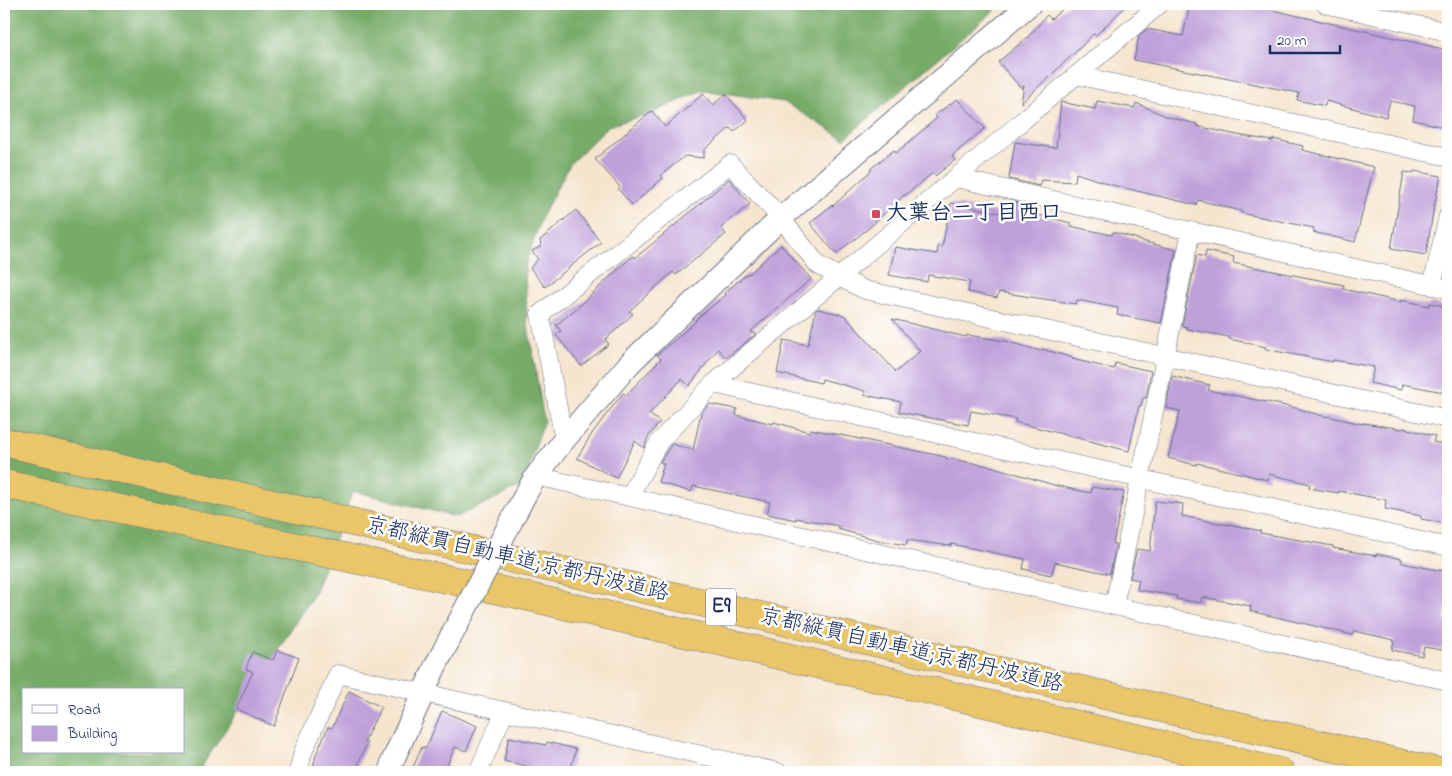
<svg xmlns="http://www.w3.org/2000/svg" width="1452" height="776" font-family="'Indie Flower','Klee One',sans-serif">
<rect width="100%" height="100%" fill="#fff"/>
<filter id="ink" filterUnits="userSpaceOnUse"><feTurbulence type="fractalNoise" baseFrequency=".02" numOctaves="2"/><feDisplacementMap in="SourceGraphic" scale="10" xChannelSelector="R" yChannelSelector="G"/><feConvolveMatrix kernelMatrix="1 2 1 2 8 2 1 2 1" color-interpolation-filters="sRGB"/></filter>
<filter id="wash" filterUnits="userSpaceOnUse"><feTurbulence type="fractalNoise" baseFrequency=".0096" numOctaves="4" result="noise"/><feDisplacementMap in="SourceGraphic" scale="20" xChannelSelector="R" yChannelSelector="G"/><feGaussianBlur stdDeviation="1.12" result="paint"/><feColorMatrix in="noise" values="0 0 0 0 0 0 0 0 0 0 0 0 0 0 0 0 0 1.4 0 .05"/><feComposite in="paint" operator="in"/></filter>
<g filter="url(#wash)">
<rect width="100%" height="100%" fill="#f5e5ce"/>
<path fill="#77ab68" stroke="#496d63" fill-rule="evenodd" d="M4 4H1002L844 139 784 102 703 90 652 113 608 126 570 164 542 216 525 266 527 320 544 420 523 485 457 517 353 491 314 594 198 772H4ZM24 690H184V752H24Z"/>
<g id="blocks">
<path fill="#bfa1da" d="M1069 4H1128L1096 35 1093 34 1080 48 1021 103 1024 86 1021 88 998 62 1028 37 1047 15 1051 19Z
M1190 4H1246L1448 50V128L1413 120 1415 106 1390 101 1386 117 1326 101 1325 106 1297 100 1299 93 1134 60 1139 36 1147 29 1183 36Z
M703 94 713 105 726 94 748 120 734 132 730 128 704 150V158L685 156 661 175 663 178 632 205 618 189 620 187 595 159 652 111 665 127Z
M957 99 985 128 952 156 955 160 935 176 933 173 904 196V195L870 227 836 254 810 223 832 205 833 206 872 170 870 169 894 150 896 153 937 118 935 115Z
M1097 101 1134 108 1136 103 1168 117 1197 124V126L1237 135 1273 141V139L1303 146 1302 150 1374 167 1355 242 1313 232 1314 228 1241 213V211L1198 200 1196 205 1112 185 1076 173 1075 182 1041 180 1039 186 1009 179 1015 142 1056 148 1061 102 1095 109Z
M1414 171 1441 176 1434 206 1426 255 1391 249 1404 172 1413 173Z
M729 179 750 204 721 228 726 234 676 275 673 272 629 311 633 314 605 340 609 344 581 366 556 335 561 331 556 325 577 308 629 259 634 256 635 258 674 226Z
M1009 201 1035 207 1034 214 1071 223 1070 226 1112 235 1113 232 1138 239V240L1176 250 1161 323 1117 315 1118 308 1077 300 1076 304 999 292 997 298 968 292 970 282 928 275 927 282 889 275 895 247 937 254 938 246 942 247 951 203 1006 214Z
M576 210 601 242 545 287 530 268 538 259 532 251 541 246 540 240Z
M781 245 811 279 750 332 756 334 726 358 718 349 689 386 682 379 649 414 660 422 648 437 644 448 635 441 616 478 577 458 593 432 623 393 626 395 661 359 657 355 696 321 695 320 726 295 724 293 748 273 749 274Z
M1206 251 1234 257 1233 263 1344 285 1343 289 1401 302V300L1429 306 1430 303 1448 307V393L1402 384 1401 390 1370 383 1374 367 1333 360V362L1265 349 1266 347 1229 339V337L1187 329V327L1182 326 1197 255 1205 257Z
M818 309 844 315 896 372 920 351 892 319 966 337 967 335 1005 341 1041 351 1042 349 1073 358 1072 359 1114 369 1115 363 1151 371 1146 398H1143L1141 406H1139L1129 451 1015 422 1016 419 971 411 968 425 899 412 901 402 864 395 865 391 822 379 821 383 777 373 784 340 808 345 816 310Z
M1172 376 1210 385 1208 390 1296 408 1326 417V416L1363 424V423L1403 429 1404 428 1435 436 1433 442 1448 445V524L1421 519V516L1385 509 1386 500 1339 491V493L1309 488 1310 484 1269 474 1268 480 1197 463 1196 465 1168 458 1180 411 1166 408Z
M709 404 737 409 736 415 773 424 774 422 809 432 810 429 836 434 946 457V458L994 467 1057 486 1091 493 1092 487 1124 492 1113 544H1116L1110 574 1055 562 1051 575 1023 569 1025 559 951 544V546L907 540 906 545 878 540 838 529 839 526 796 518V520L767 514 770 502 693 486 691 492 658 482 664 464 660 462 672 444 693 450 701 413Z
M1155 501 1183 504 1182 516 1229 525V524L1261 531 1260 533 1333 546V548L1376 556V554L1402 559V563L1448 572V600L1444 620H1448V651L1424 647 1422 656 1392 650 1394 640 1354 631 1353 635 1250 611 1251 606 1202 597 1201 603 1176 599 1177 596 1137 590 1139 580 1130 578 1137 549 1150 551Z
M277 650 299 658 274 726 236 709 253 672 246 669 252 652 273 660Z
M349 691 381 707 364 742 367 743 355 772H312L316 755 328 727 332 728Z
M442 711 477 726 466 751 455 747 444 772H411L422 747 426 748Z
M509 737 546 745 547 742 576 749 570 772H539L540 769 504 761Z"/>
</g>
</g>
<g filter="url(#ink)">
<use href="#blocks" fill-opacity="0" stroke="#676f85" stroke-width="1"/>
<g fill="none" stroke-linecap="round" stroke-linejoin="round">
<defs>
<path id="minor" d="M1325 4 1448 32
M1076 75 1448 157
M956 178 1448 289
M1432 286 1448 216
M713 384 1448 547
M564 440 540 314 730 164 781 218 818 265 839 277 865 290 1448 419
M536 476 1448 681
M629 497 659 442 713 384 1160 4
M1114 606 1191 231
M298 772 303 752 338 674 778 772
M478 772 505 711"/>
<path id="tertiary" d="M525 495 536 476 564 440 630 363 781 218 1030 4
M390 772 392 762 435 667"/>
<path id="motorway" d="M4 442 1439 772
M4 484 512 593 1280 772"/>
</defs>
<use href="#minor" stroke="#676f85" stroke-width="19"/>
<use href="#tertiary" stroke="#676f85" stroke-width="24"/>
<use href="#motorway" stroke="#676f85" stroke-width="29"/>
<use href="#minor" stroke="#fff" stroke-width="18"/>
<use href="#tertiary" stroke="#fff" stroke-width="22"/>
<use href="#motorway" stroke="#eac669" stroke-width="28"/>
<defs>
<path id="tertiary-bridge" d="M435 667 525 495"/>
</defs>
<use href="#tertiary-bridge" stroke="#676f85" stroke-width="24" stroke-linecap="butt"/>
<use href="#tertiary-bridge" stroke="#fff" stroke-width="22"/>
</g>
</g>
<rect fill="#d1495b" stroke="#fff" stroke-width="2" x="871" y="209" width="10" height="10" rx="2.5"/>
<g text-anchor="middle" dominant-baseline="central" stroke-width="5" stroke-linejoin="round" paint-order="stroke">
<rect fill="#fff" stroke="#5f6d8e" stroke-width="1" x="706" y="588.5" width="30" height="37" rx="4"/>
<g font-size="21" font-weight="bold" fill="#1b2f5e">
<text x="721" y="607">E9</text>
</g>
<g font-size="22" font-weight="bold" fill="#1b2f5e" stroke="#fff" text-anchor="start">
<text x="886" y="214">大葉台二丁目西口</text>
</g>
<g font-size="22" fill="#1b2f5e" stroke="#fff">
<text transform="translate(517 560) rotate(13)">京都縦貫自動車道;京都丹波道路</text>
<text transform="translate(911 651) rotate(13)">京都縦貫自動車道;京都丹波道路</text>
</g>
</g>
<rect width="1452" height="776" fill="none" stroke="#fff" stroke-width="20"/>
<rect x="22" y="688" width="162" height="65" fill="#ffffff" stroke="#a4acbf"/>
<rect x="32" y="705" width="25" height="8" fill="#ffffff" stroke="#a4acbf"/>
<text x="68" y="714" font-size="15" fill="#1b2f5e">Road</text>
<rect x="32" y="726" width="25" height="15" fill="#bfa1da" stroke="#a4acbf"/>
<text x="68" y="738" font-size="15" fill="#1b2f5e">Building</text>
<path d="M1270 45v8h70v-8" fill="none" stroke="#1b2f5e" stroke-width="2.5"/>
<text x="1277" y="45" font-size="15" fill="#1b2f5e" stroke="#ffffff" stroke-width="4" paint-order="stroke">20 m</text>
</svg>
